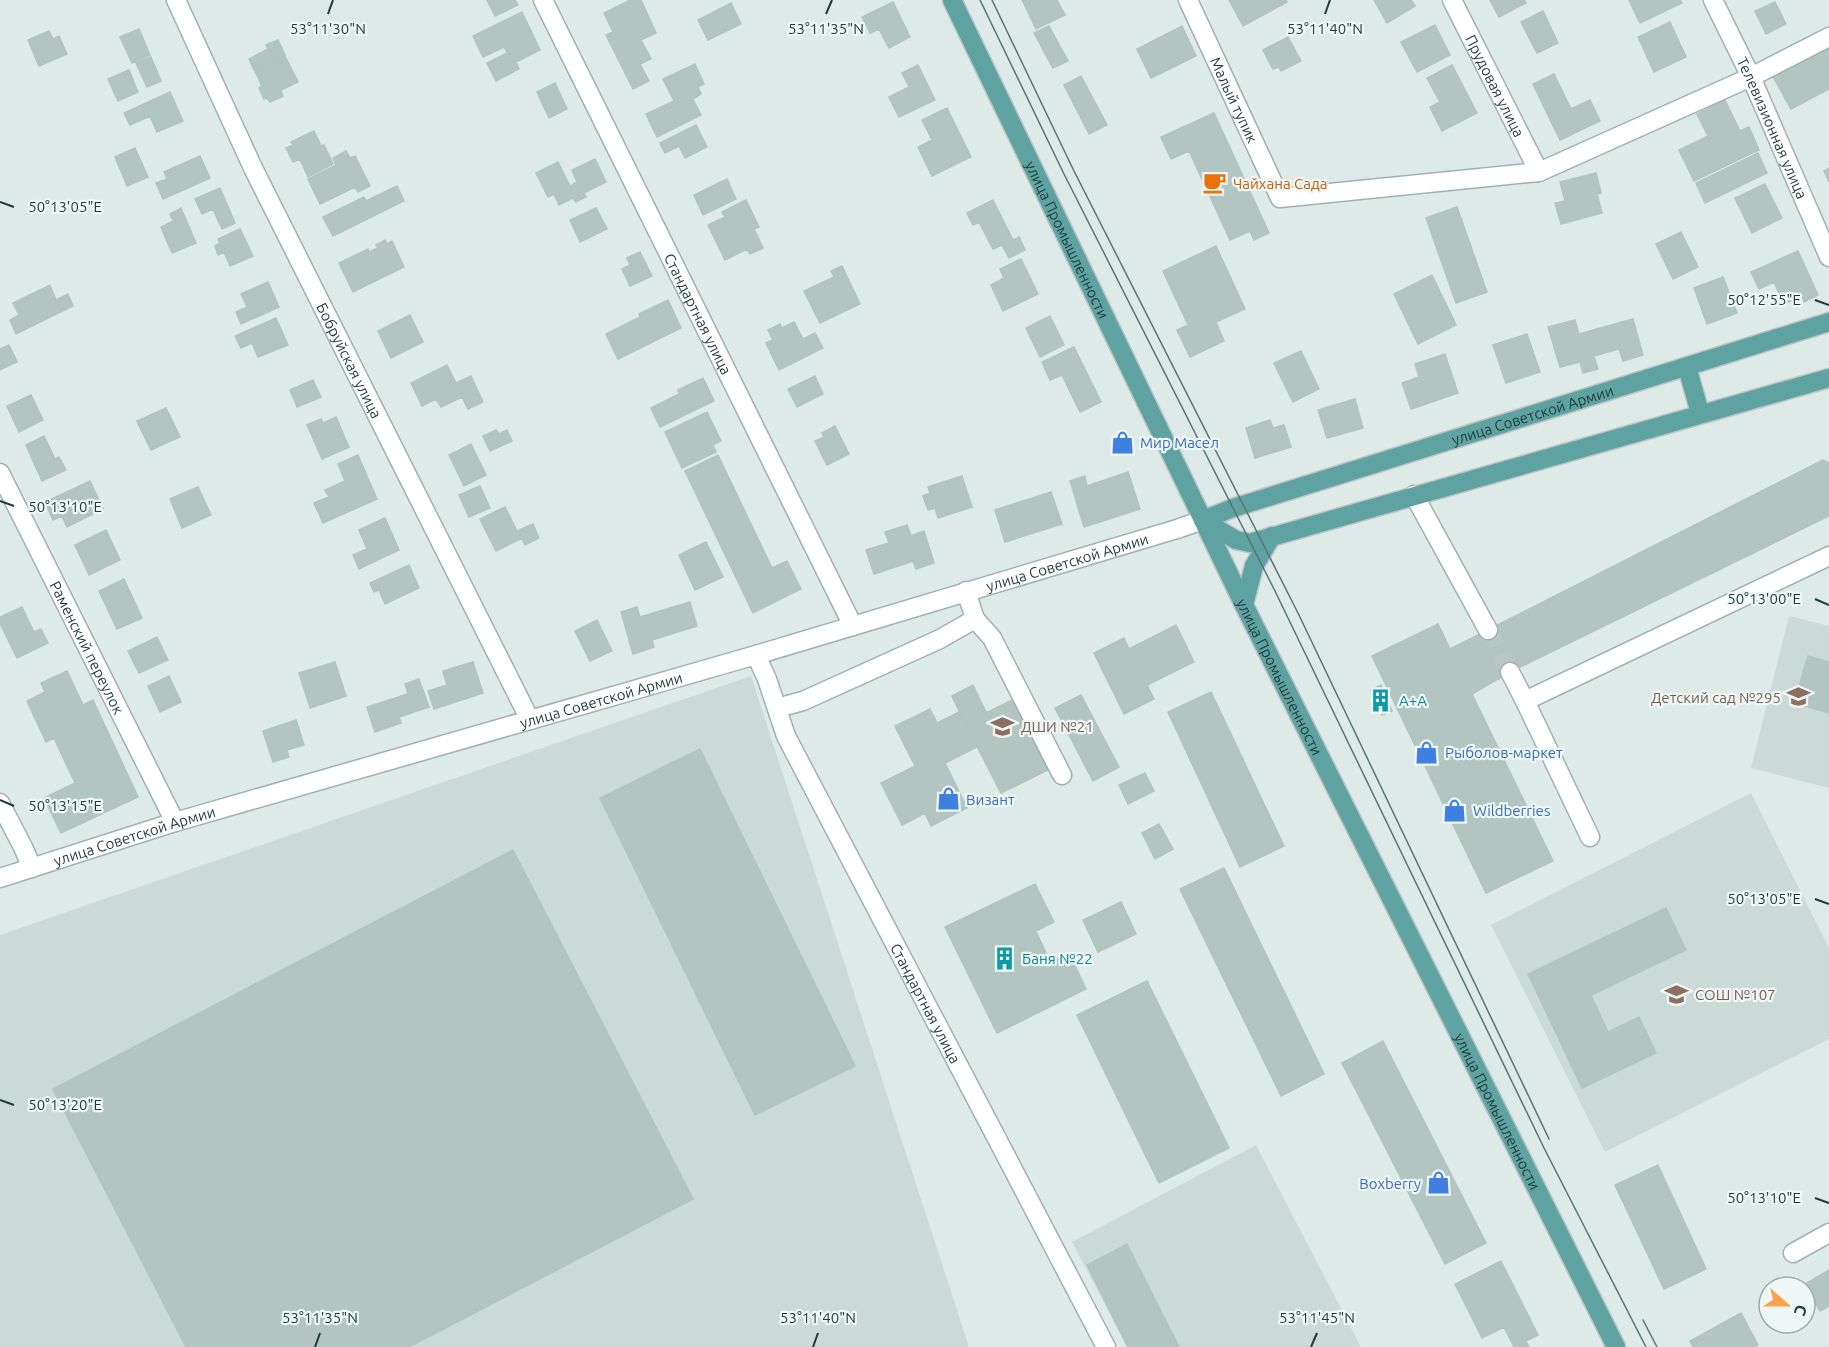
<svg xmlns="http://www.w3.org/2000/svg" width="1829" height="1347" font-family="Ubuntu,sans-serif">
<rect width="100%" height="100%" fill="#ddeae8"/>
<path fill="#ccdad7" d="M1789 616 1829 626V788L1751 768Z
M751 676 969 1347H0V935Z
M1751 793 1829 948V1039L1605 1152 1491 925Z
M1256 1145 1361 1347H1127L1072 1242Z"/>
<path fill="#b3c5c1" stroke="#b0c4c1" stroke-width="1.5" d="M487 0H515L518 5 495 16Z
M630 0H641L656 33 641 40 651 59 640 64 649 81 633 89 606 35 613 32 604 13Z
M1022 0H1057L1065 15 1036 29Z
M1229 0H1286L1287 2 1243 26Z
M1374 0H1411L1415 6 1387 23Z
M1490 0H1524L1526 3 1499 17Z
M1629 0H1680L1682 3 1640 23Z
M893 2 910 37 889 48 879 29 870 33 862 17Z
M1775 2 1786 24 1766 34 1755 11Z
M731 3 741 24 708 40 698 20Z
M1543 11 1558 43 1537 53 1521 22Z
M522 12 540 50 516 62 519 69 496 81 487 63 507 53 504 47 483 57 473 36Z
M1670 22 1686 57 1654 72 1638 37Z
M1435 25 1450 55 1417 72 1401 42Z
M1049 26 1068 61 1053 68 1034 33Z
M1182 26 1196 56 1151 78 1137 49Z
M139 29 150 55 132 63 120 37Z
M49 31 53 39 59 36 67 54 39 66 28 40Z
M1288 37 1301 61 1281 71 1279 67 1273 69 1263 50Z
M278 40 285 55 254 70 249 59 268 49 266 45Z
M1829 41V89L1791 109 1771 73Z
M285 56 298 82 281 90 283 96 270 102 267 98 264 99 259 88 262 86 255 71Z
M151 57 161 81 147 87 136 63Z
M695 64 704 84 698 87 701 94 693 99 701 115 657 137 646 114 674 101 663 79Z
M918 65 935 100 899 117 889 97 909 87 902 73Z
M1452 65 1477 113 1442 131 1430 107 1440 102 1427 78Z
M129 70 138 92 118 101 108 79Z
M1554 74 1571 109 1590 100 1600 121 1560 140 1533 84Z
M1081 76 1107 125 1089 134 1064 85Z
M555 83 567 109 549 118 537 92Z
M170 92 183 121 157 132 150 116 130 125 124 113Z
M1725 100 1740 131 1749 127 1759 150 1694 181 1679 150 1708 136 1697 114Z
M947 108 971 157 932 176 918 147 932 140 922 120Z
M1214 113 1269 233 1254 240 1250 231 1230 240 1189 151 1171 159 1161 137Z
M696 125 707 147 685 158 679 146 665 153 660 143Z
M314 131 321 146 324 145 333 164 308 177 300 159 293 162 286 148 293 145 291 142Z
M135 148 148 177 127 186 115 157Z
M346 151 350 158 355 156 370 186 358 192 355 187 320 204 308 179 336 165 333 158Z
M1758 153 1767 173 1705 203 1696 183Z
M200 156 210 178 163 199 156 183 167 179 164 172Z
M595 159 606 182 584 193 586 197 576 202 573 198 559 205 554 194 548 197 536 173 558 162 570 186 577 182 572 170Z
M1829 168V182L1824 171Z
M1596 173 1601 193 1597 194 1602 213 1561 224 1555 203 1565 201 1560 182Z
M727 179 736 199 703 215 694 195Z
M1765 184 1782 218 1752 233 1735 198Z
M397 186 404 201 333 236 323 217 364 197 366 201Z
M220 188 235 223 222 229 213 209 202 214 195 199Z
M746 200 759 227 754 229 763 248 750 254 747 249 725 260 708 225 725 217 722 212Z
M993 200 1013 240 1019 237 1025 250 1009 258 1002 245 993 249 979 222 973 225 967 213Z
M1457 207 1487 292 1456 303 1426 218Z
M181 208 196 243 172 253 161 227 173 221 170 214Z
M596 208 607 229 580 242 570 220Z
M240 229 253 256 230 266 224 252 218 255 215 246 220 243 218 239Z
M1681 232 1698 267 1673 279 1656 244Z
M385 240 387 244 392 241 404 267 353 292 339 263 368 249 369 252 378 248 376 245Z
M1216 246 1245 309 1216 322 1224 341 1190 357 1177 330 1188 325 1163 271Z
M1798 251 1818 295 1804 302 1802 296 1784 304 1774 282 1759 289 1751 272Z
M640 252 652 276 630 286 622 269 630 265 627 258Z
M1021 259 1038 294 1003 311 991 285 1004 278 1000 269Z
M842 266 860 304 820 323 804 291 834 277 831 271Z
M1432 275 1456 325 1418 344 1394 294Z
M1723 277 1737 313 1707 324 1694 288Z
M268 282 279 307 241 324 236 312 247 307 241 294Z
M50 285 56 300 68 294 73 306 16 334 10 320 19 315 13 303Z
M668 300 681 328 618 359 606 334 640 317 639 314Z
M410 315 423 342 391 358 378 331Z
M1050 316 1064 345 1040 357 1026 328Z
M276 318 288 345 258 357 252 343 241 348 235 336Z
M1633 319 1643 355 1623 361 1619 349 1594 356 1598 369 1583 373 1580 362 1560 367 1548 327 1575 320 1579 334Z
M794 322 803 339 815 333 823 348 779 370 766 343 773 340 768 330 780 324 782 328Z
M1527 334 1540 372 1506 383 1493 345Z
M9 345 17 362 0 370V349Z
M1074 347 1101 402 1080 412 1062 375 1050 380 1042 362Z
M1301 351 1319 389 1293 402 1274 363Z
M1445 354 1458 393 1411 409 1402 383 1419 377 1415 364Z
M447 365 456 383 471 376 483 402 468 409 462 397 441 407 436 399 422 406 411 383Z
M815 376 823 394 797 407 788 389Z
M703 378 714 401 660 427 651 408 679 394 678 390Z
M313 380 321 397 297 407 290 390Z
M31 395 43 420 19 432 7 406Z
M1355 399 1363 428 1327 438 1318 410Z
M166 408 180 437 151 450 137 421Z
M707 412 721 441 713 445 716 452 682 468 665 432Z
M336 417 349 447 322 459 307 425 321 419 323 423Z
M1270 420 1273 428 1284 425 1291 447 1255 458 1246 428Z
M835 426 849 454 827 465 815 441 824 437 822 433Z
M496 430 499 434 507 430 512 441 490 451 483 436Z
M44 436 55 459 59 457 66 470 42 481 26 445Z
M471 444 486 475 464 486 449 455Z
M358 455 377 499 323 523 314 503 329 497 325 490 345 481 338 464Z
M718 455 772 568 787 561 801 589 753 613 685 471Z
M1823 460 1829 463V516L1510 672 1472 694 1553 861 1486 893 1372 656 1438 624 1450 649Z
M1128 472 1140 509 1084 527 1070 481 1085 476 1087 486Z
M962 476 972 507 938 518 935 508 928 510 923 496 930 493 928 487Z
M90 481 103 509 67 527 62 516 53 520 45 502Z
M480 486 490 508 469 517 459 495Z
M198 487 211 515 182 528 170 499Z
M1051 492 1062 524 1005 542 995 510Z
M505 507 517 531 533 524 539 538 525 545 522 538 496 551 480 519Z
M385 518 399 550 359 569 353 555 367 549 359 530Z
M907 525 911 536 924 531 934 563 916 569 913 561 874 574 866 550 889 543 885 532Z
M106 530 120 560 89 575 75 545Z
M706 542 723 577 695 590 679 555Z
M409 565 419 588 385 604 379 590 374 592 370 583Z
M124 579 142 618 117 629 99 591Z
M690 602 697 626 652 640 654 647 633 654 621 612 637 607 640 617Z
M22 607 34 632 41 629 48 643 17 658 0 623V617Z
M597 620 612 651 590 661 575 631Z
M1176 625 1194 662 1147 685 1154 699 1124 714 1094 653 1124 638 1129 649Z
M157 637 168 660 139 673 128 651Z
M1808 656 1829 662V713L1794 703Z
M335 662 346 696 310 708 299 673Z
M473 662 483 693 434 709 428 691 447 685 443 671Z
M67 671 83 705 93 700 138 797 61 833 44 798 75 783 54 738 46 742 27 701 45 692 41 683Z
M169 676 181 702 160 712 148 686Z
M419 679 429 707 399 717 401 723 375 732 367 707 408 694 405 684Z
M973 685 986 712 965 723 952 696Z
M973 685 986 712 965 723 952 696Z
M1381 685 1392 711 1382 715 1371 690Z
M1211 692 1284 846 1240 867 1168 712Z
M1081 695 1119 767 1093 781 1055 708Z
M1018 697 1054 767 1001 793 965 723Z
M1018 697 1054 767 1001 793 965 723Z
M930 709 937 723 959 712 977 747 945 763 967 808 931 826 925 813 902 825 881 783 915 766 895 726Z
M930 709 937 723 959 712 977 747 945 763 967 808 931 826 925 813 902 825 881 783 915 766 895 726Z
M296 720 304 745 287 750 289 757 273 762 263 731Z
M700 749 855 1066 755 1115 600 798Z
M1145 773 1154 791 1128 804 1119 785Z
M1159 824 1173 849 1155 859 1142 833Z
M513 850 693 1199 409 1347H186L53 1089Z
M1224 868 1324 1074 1281 1096 1180 889Z
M1035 884 1054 922 1036 931 1050 962 1069 953 1086 989 997 1033 945 927Z
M1121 902 1136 934 1098 952 1083 920Z
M1666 908 1686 950 1591 995 1608 1032 1639 1017 1656 1053 1582 1088 1528 974Z
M1147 981 1229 1148 1159 1183 1077 1015Z
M1383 1041 1486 1243 1445 1264 1342 1063Z
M1658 1165 1706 1269 1664 1289 1615 1185Z
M1127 1244 1179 1347H1128L1087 1265Z
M1501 1261 1538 1335 1526 1341 1529 1347H1514L1504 1327 1482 1338 1455 1284Z
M1829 1270V1306L1820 1311 1805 1284Z
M1741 1313 1758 1345 1753 1347H1693L1690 1341Z"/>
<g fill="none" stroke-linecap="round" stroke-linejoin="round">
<path stroke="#b7c7c5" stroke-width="18" stroke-dasharray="18 9" stroke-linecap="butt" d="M1488 630 1510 672"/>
<defs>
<g id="minor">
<path id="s1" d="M176 0 253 168 530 720"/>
<path id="s2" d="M543 0 853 626"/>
<path id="s3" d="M1188 0 1280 198 1539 172 1751 77 1829 37"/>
<path id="s4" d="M1452 0 1539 172"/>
<path id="s5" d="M1713 0 1751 77 1829 257"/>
<path id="s6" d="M0 473 175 822"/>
<path d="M1414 495 1488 630"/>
<path d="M966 591 975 619 992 638 1062 775"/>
<path id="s7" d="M756 655 767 679 786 736 1106 1347"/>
<path d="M1510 672 1525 701 1829 556"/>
<path d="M1525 701 1590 837"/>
<path d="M777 708 803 701 940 639 975 619"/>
<path d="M0 803 23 847 32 868"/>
<path id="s8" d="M0 878 175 822 756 655 1177 529 1203 520"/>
<path d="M1793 1253 1829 1233"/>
</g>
<g id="major">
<path id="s9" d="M952 0 1244 605 1616 1347"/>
<path d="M1687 367 1700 413"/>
<path id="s10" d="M1203 520 1233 508 1829 322"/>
<path d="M1204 521 1236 540 1250 543 1829 378"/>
<path d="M1244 605 1254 566 1272 536"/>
</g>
</defs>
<use href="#minor" stroke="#a0b2b0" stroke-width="21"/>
<use href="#major" stroke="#bcc4c4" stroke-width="21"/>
<use href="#minor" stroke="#fff" stroke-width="18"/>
<use href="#major" stroke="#5fa2a2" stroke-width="18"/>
<path stroke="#587676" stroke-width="1.5" d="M980 0 1064 174 1274 589 1544 1148 1646 1347
M992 0 1073 169 1298 613 1549 1139
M1643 1320 1657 1347"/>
</g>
<path fill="none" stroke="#1e3a3a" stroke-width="2" d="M328 14 333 0M826 14 832 0M1325 14 1330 0M0 202 14 207M1815 300 1829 305M0 501 14 506M1815 599 1829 605M0 800 14 806M1815 899 1829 904M0 1100 14 1105M1815 1198 1829 1203M315 1347 320 1333M813 1347 818 1333M1311 1347 1317 1333"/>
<defs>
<symbol id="cafe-bare" viewBox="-9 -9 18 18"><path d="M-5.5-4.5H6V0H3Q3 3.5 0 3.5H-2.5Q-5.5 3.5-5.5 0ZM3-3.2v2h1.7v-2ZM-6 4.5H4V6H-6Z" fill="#e8710a" stroke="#eef7f5" stroke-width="2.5" paint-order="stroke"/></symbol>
<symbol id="shop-bare" viewBox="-9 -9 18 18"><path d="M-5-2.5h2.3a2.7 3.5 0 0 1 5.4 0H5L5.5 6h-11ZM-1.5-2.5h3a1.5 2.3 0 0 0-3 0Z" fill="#3f7fe0" stroke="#eef7f5" stroke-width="2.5" paint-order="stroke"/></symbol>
<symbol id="school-bare" viewBox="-9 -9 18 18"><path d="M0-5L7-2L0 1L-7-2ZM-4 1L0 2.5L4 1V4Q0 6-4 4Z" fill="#8d6e63" stroke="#eef7f5" stroke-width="2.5" paint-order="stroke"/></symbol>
<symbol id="building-bare" viewBox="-9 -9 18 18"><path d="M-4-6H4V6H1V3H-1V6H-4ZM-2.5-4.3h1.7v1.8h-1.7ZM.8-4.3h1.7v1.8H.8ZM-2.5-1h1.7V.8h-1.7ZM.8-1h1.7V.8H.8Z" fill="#0f9aa8" stroke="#eef7f5" stroke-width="2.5" paint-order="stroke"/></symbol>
</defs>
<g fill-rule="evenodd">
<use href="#cafe-bare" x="1198" y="166" width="33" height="33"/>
<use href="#shop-bare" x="1106" y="426" width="33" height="33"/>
<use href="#school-bare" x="1782" y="680" width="33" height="33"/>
<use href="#building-bare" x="1364" y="684" width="33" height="33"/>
<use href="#school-bare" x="986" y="710" width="33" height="33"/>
<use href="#shop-bare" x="1410" y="736" width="33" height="33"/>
<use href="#shop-bare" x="932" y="782" width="33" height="33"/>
<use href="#shop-bare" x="1438" y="794" width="33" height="33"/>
<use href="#building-bare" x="988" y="942" width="33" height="33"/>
<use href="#school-bare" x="1660" y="978" width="33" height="33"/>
<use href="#shop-bare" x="1422" y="1166" width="33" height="33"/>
</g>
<g text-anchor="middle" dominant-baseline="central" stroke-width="4.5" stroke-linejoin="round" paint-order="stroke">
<g font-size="15" fill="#1e3a3a" stroke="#eef7f5">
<text stroke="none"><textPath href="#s4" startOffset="96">Прудовая улица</textPath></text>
<text stroke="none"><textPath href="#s3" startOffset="110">Малый тупик</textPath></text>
<text stroke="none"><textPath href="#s5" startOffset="141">Телевизионная улица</textPath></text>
<text stroke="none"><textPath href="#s9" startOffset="266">улица Промышленности</textPath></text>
<text stroke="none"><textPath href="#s2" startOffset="350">Стандартная улица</textPath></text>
<text stroke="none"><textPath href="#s1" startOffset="400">Бобруйская улица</textPath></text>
<text stroke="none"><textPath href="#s10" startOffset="346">улица Советской Армии</textPath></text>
<text stroke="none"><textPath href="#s8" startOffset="1113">улица Советской Армии</textPath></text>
<text stroke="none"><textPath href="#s6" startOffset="195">Раменский переулок</textPath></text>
<text stroke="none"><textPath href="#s9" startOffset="752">улица Промышленности</textPath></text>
<text stroke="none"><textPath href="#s8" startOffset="627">улица Советской Армии</textPath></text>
<text stroke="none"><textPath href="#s8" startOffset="141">улица Советской Армии</textPath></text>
<text stroke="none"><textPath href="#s7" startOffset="388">Стандартная улица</textPath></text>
<text stroke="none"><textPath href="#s9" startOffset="1238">улица Промышленности</textPath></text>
</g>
<g font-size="15" fill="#c56008" stroke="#eef7f5" text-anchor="start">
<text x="1233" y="183">Чайхана Сада</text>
</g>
<g font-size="15" fill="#366cbe" stroke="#eef7f5" text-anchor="start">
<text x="1140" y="442">Мир Масел</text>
<text x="1445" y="752">Рыболов-маркет</text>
<text x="966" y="799">Визант</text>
<text x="1473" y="810">Wildberries</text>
<text x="1421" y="1183" text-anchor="end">Boxberry</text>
</g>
<g font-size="15" fill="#785e54" stroke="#eef7f5" text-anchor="start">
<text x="1781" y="697" text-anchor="end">Детский сад №295</text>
<text x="1021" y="726">ДШИ №21</text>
<text x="1695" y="994">СОШ №107</text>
</g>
<g font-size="15" fill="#0d838f" stroke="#eef7f5" text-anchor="start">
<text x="1399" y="700">А+A</text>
<text x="1022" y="958">Баня №22</text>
</g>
</g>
<g font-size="15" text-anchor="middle" fill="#1e3a3a" stroke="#eef7f5" stroke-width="4.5" stroke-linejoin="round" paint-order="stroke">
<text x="328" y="34">53°11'30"N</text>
<text x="826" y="34">53°11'35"N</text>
<text x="1325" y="34">53°11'40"N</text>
<text x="65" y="212">50°13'05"E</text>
<text x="1764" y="305">50°12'55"E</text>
<text x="65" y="512">50°13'10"E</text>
<text x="1764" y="604">50°13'00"E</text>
<text x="65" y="811">50°13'15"E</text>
<text x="1764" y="904">50°13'05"E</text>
<text x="65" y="1110">50°13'20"E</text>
<text x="1764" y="1203">50°13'10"E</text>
<text x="320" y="1323">53°11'35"N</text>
<text x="818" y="1323">53°11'40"N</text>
<text x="1317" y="1323">53°11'45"N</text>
</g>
<g transform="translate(1787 1305) rotate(111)"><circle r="28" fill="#eef7f5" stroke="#9babaa" stroke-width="1.5"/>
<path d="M0-4.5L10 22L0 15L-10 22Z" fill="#f9a34d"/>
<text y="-9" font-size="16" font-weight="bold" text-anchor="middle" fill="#1e3a3a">С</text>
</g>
</svg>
